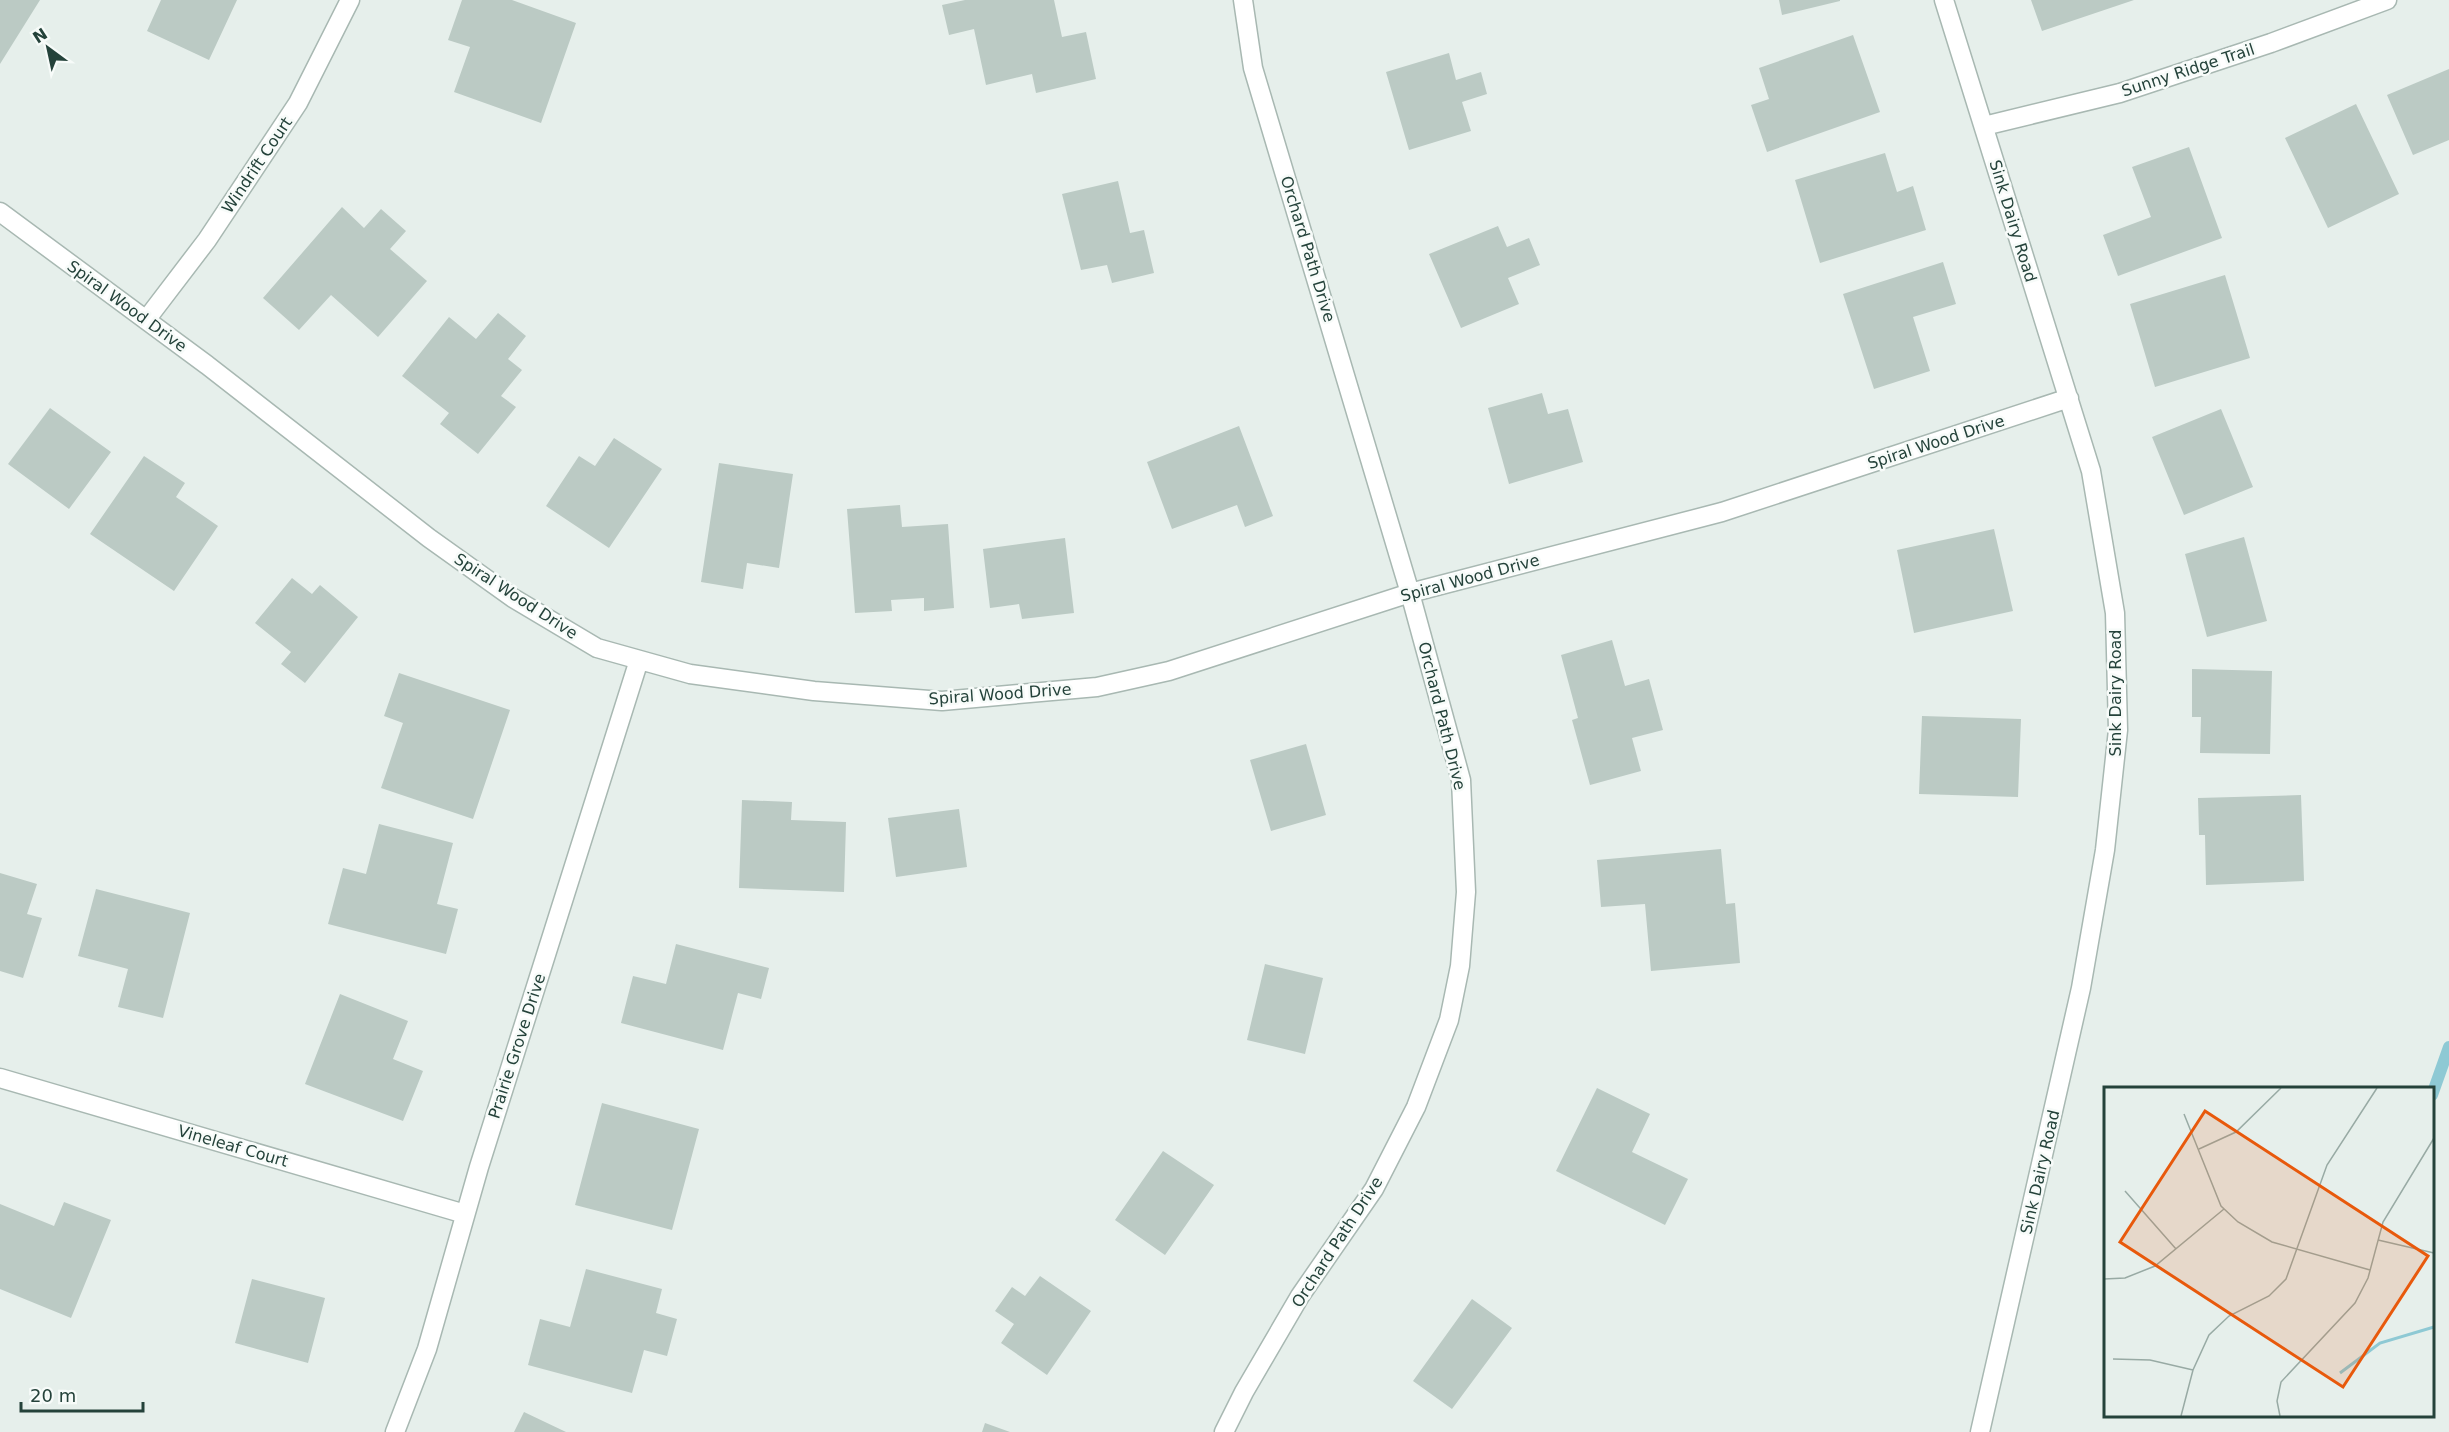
<svg xmlns="http://www.w3.org/2000/svg" width="2449" height="1432" font-family="'DejaVu Sans',sans-serif">
<rect width="100%" height="100%" fill="#e6efeb"/>
<g fill="none" stroke-linecap="round" stroke-linejoin="round">
<path stroke="#8ec9d4" stroke-width="12" d="M2432 1095 2449 1047"/>
</g>
<path fill="#bbcac4" d="M0 0H40L0 64Z
M161 0H237L209 60 147 31Z
M462 0H512L576 23 541 123 454 92 470 47 448 40Z
M965 0H1054L1062 37 1086 32 1096 79 1036 93 1032 74 986 85 974 29 949 35 942 5Z
M1779 0H1840V1L1782 15Z
M2031 0H2134L2042 31Z
M1853 35 1880 112 1767 152 1751 105 1769 99 1759 68Z
M1449 53 1456 80 1481 72 1487 94 1462 102 1471 131 1409 150 1386 72Z
M2449 69V140L2413 155 2387 95Z
M2356 104 2399 194 2328 228 2285 138Z
M2189 147 2222 238 2118 276 2103 235 2151 217 2132 167Z
M1885 153 1897 192 1913 186 1926 230 1820 263 1795 180Z
M1118 181 1130 233 1144 230 1154 273 1112 283 1107 265 1081 270 1062 194Z
M342 207 364 228 381 209 406 231 390 249 427 281 378 337 331 295 299 330 263 298Z
M1498 226 1507 247 1529 238 1540 265 1508 278 1519 304 1461 328 1429 254Z
M1943 262 1956 304 1913 317 1930 371 1874 389 1843 294Z
M2225 275 2250 358 2155 387 2130 304Z
M498 313 526 336 508 359 522 370 501 396 516 407 478 454 440 424 449 413 402 376 449 317 476 339Z
M1542 393 1548 414 1568 409 1583 462 1509 484 1488 408Z
M50 408 111 452 69 509 8 464Z
M2221 409 2253 487 2184 515 2152 437Z
M1239 426 1273 516 1245 527 1237 505 1172 529 1147 462Z
M614 438 662 469 609 548 546 506 579 456 595 466Z
M144 456 185 483 176 497 218 526 174 591 90 534Z
M719 463 793 474 779 568 747 563 743 589 701 582Z
M900 505 902 527 948 524 954 608 924 611V598L891 600 892 611 855 613 847 509Z
M1994 529 2013 611 1914 633 1897 550Z
M2244 537 2267 621 2207 637 2185 554Z
M1065 538 1074 613 1022 619 1019 604 990 608 983 549Z
M292 578 312 594 320 585 358 617 305 683 281 664 291 652 255 623Z
M1612 640 1625 686 1649 679 1663 730 1632 738 1641 771 1590 785 1572 720 1578 718 1561 655Z
M2192 669 2272 671 2270 754 2200 753 2201 717H2192Z
M399 673 510 710 473 819 381 788 403 723 384 716Z
M1922 716 2021 719 2018 797 1919 794Z
M1306 744 1326 815 1271 831 1250 760Z
M2301 795 2304 881 2206 885 2205 835H2199L2198 798Z
M742 800 792 802 791 820 846 822 844 892 739 888Z
M959 809 967 867 896 877 888 818Z
M379 824 453 843 437 904 458 909 446 954 328 924 343 868 366 874Z
M1721 849 1726 904 1735 903 1740 963 1651 971 1645 904 1601 907 1597 860Z
M0 873 37 884 27 914 42 918 23 978 0 971Z
M96 889 190 913 163 1018 118 1007 128 969 78 956Z
M676 944 769 968 761 999 738 993 723 1050 621 1023 633 976 666 984Z
M1265 964 1323 978 1305 1054 1247 1040Z
M340 994 408 1021 393 1059 423 1071 403 1121 305 1084Z
M1597 1088 1650 1114 1632 1152 1688 1179 1665 1225 1556 1171Z
M602 1103 699 1129 672 1230 575 1205Z
M1163 1151 1214 1185 1165 1255 1115 1220Z
M64 1202 111 1220 71 1318 0 1289V1204L54 1226Z
M586 1269 662 1289 656 1313 677 1319 667 1356 644 1350 632 1393 528 1365 540 1319 570 1327Z
M1040 1276 1091 1311 1047 1375 1001 1343 1014 1324 995 1311 1012 1287 1025 1296Z
M252 1279 325 1298 308 1363 235 1343Z
M1472 1299 1512 1328 1452 1409 1413 1381Z
M524 1412 566 1432H514Z
M985 1423 1010 1432H982Z"/>
<g fill="none" stroke-linecap="round" stroke-linejoin="round">
<defs>
<path id="minor" d="M1944 0 2091 471 2115 613 2118 730 2105 850 2081 988 1980 1432
M1984 126 2120 93 2271 43 2387 0
M0 212 207 365 429 538 513 598 597 648 690 674 814 691 942 701 1097 687 1169 671 1410 593 1722 512 2069 398
M146 320 207 240 298 103 350 0
M0 1078 465 1214
M395 1432 427 1349 479 1167 639 660
M1224 1432 1244 1392 1300 1296 1374 1189 1416 1107 1449 1020 1460 966 1466 892 1461 780 1410 593 1253 68 1243 0"/>
</defs>
<use href="#minor" stroke="#a8b8b2" stroke-width="21"/>
<use href="#minor" stroke="#fff" stroke-width="18"/>
</g>
<g text-anchor="middle" dominant-baseline="central" stroke-width="5" stroke-linejoin="round" paint-order="stroke">
<g font-size="16" fill="#24423a" stroke="#f7fbf9">
<text transform="translate(2188 70) rotate(-18)">Sunny Ridge Trail</text>
<text transform="translate(257 165) rotate(-56)">Windrift Court</text>
<text transform="translate(2013 221) rotate(73)">Sink Dairy Road</text>
<text transform="translate(1308 249) rotate(73)">Orchard Path Drive</text>
<text transform="translate(127 306) rotate(36)">Spiral Wood Drive</text>
<text transform="translate(1936 442) rotate(-18)">Spiral Wood Drive</text>
<text transform="translate(1470 578) rotate(-15)">Spiral Wood Drive</text>
<text transform="translate(516 596) rotate(33)">Spiral Wood Drive</text>
<text transform="translate(2115 693) rotate(-90)">Sink Dairy Road</text>
<text transform="translate(1000 694) rotate(-4)">Spiral Wood Drive</text>
<text transform="translate(1442 716) rotate(76)">Orchard Path Drive</text>
<text transform="translate(517 1046) rotate(-72)">Prairie Grove Drive</text>
<text transform="translate(233 1146) rotate(16)">Vineleaf Court</text>
<text transform="translate(2040 1172) rotate(-77)">Sink Dairy Road</text>
<text transform="translate(1337 1242) rotate(-57)">Orchard Path Drive</text>
</g>
</g>
<g transform="translate(2104 1087)">
<rect width="330" height="330" fill="#e6efeb"/>
<path fill="none" stroke="#8ec9d4" stroke-width="3" d="M236 286 276 256 330 240"/>
<path fill="none" stroke="#98aaa4" stroke-width="1.5" d="M80 27 117 119 134 135 168 155 266 183M95 62 132 45 177 1M21 104 72 162M274 153 330 166M0 192 21 191 51 179 120 122M9 272 46 273 89 283M77 329 89 283 105 248 125 229 165 209 182 192 223 78 273 1M176 329 173 314 177 295 251 216 264 191 279 135 330 51"/>
<path fill="#e8590c" fill-opacity="0.15" stroke="#e8590c" stroke-width="3" d="M101 24 324 169 239 300 16 155Z"/>
<rect width="330" height="330" fill="none" stroke="#24423a" stroke-width="3"/>
</g>
<g transform="translate(48 48) rotate(327)" stroke="#f7fbf9" stroke-width="4.5" paint-order="stroke">
<path d="M0-4.5L10 22L0 15L-10 22Z" fill="#24423a"/>
<text y="-9" font-size="16" font-weight="bold" text-anchor="middle" fill="#24423a">N</text>
</g>
<path d="M21 1402v9h122v-9" fill="none" stroke="#24423a" stroke-width="3"/>
<text x="30" y="1402" font-size="18" fill="#24423a" stroke="#f7fbf9" stroke-width="4.5" paint-order="stroke">20 m</text>
</svg>
